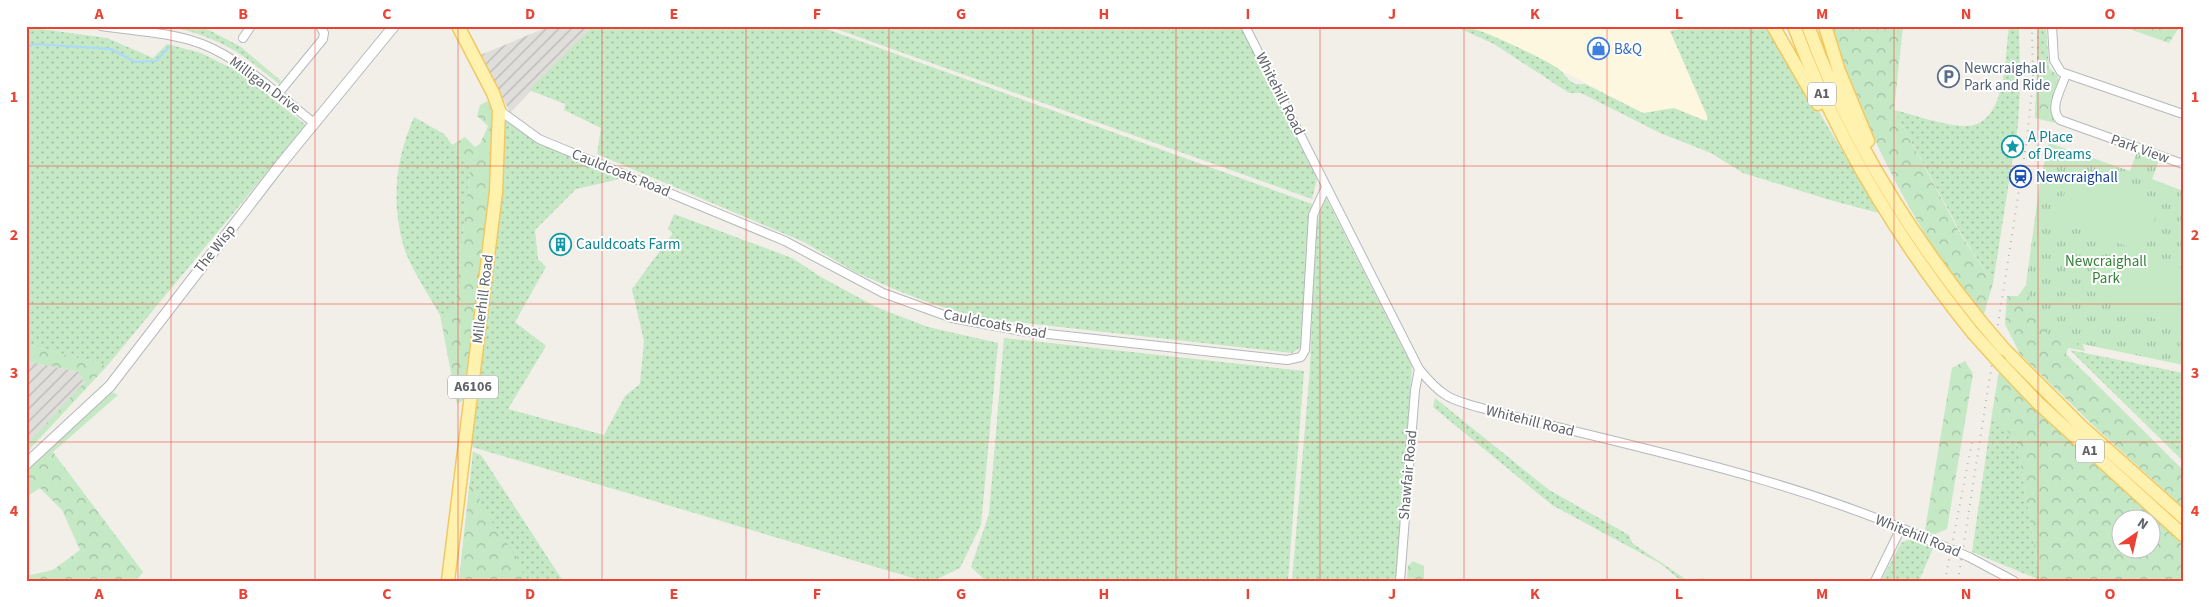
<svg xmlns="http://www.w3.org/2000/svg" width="2209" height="607" font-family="'Source Sans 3',sans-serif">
<defs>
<pattern id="industrial-furrows" width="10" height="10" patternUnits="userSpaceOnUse" patternTransform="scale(1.25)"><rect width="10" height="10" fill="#e0deda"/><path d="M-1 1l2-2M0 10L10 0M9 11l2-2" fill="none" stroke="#b9b8b5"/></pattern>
<pattern id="grass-dots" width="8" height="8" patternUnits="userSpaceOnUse" patternTransform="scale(1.25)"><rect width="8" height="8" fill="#c5e8c5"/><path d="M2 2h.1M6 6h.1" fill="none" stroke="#a3c0a4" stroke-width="1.8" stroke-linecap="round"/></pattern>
<pattern id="forest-crowns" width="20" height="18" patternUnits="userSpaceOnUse" patternTransform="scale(1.25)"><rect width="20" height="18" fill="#c5e8c5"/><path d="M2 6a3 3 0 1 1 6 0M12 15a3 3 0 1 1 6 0" fill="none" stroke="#a3c0a4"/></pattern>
<pattern id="park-tufts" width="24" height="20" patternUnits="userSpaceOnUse" patternTransform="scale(1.25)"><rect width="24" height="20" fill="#c5e8c5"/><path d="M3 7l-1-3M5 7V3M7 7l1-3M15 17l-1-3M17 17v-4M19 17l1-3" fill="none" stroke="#a3c0a4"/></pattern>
</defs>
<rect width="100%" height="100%" fill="#f1efe8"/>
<path fill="#fef7e0" d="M1470 26H1680V29L1671 31 1708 120 1643 113 1501 39Z"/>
<path fill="url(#industrial-furrows)" d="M550 26H593L510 113 496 84 478 56Z
M26 361 80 372 84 384 26 445Z"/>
<path fill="url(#grass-dots)" d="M178 26H209L207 29 241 47 281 81 279 84C241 53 224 40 177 28Z
M593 26H818L1312 204 1303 346 1292 353 980 318 930 303 894 289 855 272 804 242 597 154 601 128 564 110 565 104 529 90Z
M828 26H1241L1317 179 1312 199Z
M1462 26C1475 26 1550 61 1560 70 1569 79 1570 86 1585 84L1643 113 1674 108 1706 121 1708 118 1670 31 1679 29 1680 26H1768L1879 213 1830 200 1743 173 1711 153 1660 133 1581 93H1569L1494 44 1461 29Z
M2009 26H2019L2020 87 2018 125 1993 283 1962 235 1894 110C1914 115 1946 126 1965 126 2007 127 2005 55 2009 26Z
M2037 26H2046L2049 68 2037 65Z
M26 27 107 38 153 58 167 44 201 53 237 71 306 125 107 366 26 344Z
M414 117 444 134 470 168 455 309 440 315C430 297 407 262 403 244 391 199 396 159 414 117Z
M506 120 536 142 624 178 576 189 535 230 538 259 546 267 515 322 546 346 508 409 604 435 625 396 640 384 644 341 632 289 673 233 668 229 674 214 792 258 821 277 876 307 928 327 998 343 981 525 960 568 933 581H923L469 446 500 194Z
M1325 196 1412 366 1397 581H1292L1310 368 1315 230Z
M1004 338 1304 371 1288 581H986L971 567 989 514Z
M2070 350 2183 373V461Z
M1435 398 1549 490 1629 535 1632 543 1687 580 1704 578 1706 581H1681L1661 564 1552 505 1433 407Z
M1992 414 2017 442 2040 580 1972 552Z
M473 452 481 455 563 581H459Z
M1912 538 1933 548 1919 581H1881L1901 543Z"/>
<path fill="url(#forest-crowns)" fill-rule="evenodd" d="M1831 26H1903L1894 110 1961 235 1993 283 1984 314C1966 290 1945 267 1929 241 1889 174 1853 101 1831 26Z
M2121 26H2180L2169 43Z
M2037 65 2049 68 2057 75 2060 83 2054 98 2055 123 2035 118Z
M488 101 494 119 489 193 464 400 457 404 440 315 455 308 470 168 452 145 465 137 475 147 480 144 488 126 477 116 480 105Z
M2036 216 2085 351 2068 348 2066 354 2183 470V507L2098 430 2020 354 2005 324 2007 296H2018L2026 285Z
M26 344 107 366 26 453V445L84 383 79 372 26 361Z
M1965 361 1973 374 1947 529 1933 535 1925 530 1952 368Z
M1999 371 2183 544V581L2040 580 2017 442 1992 414ZM2122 520H2152V550H2122Z
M112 392 118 395 53 452 143 572 136 581H26V576L53 570 80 550 62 510 40 488 26 497V469Z
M470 481 492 522 516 556 526 581H459Z
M1413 561 1424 566V581H1407L1408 566Z"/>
<path fill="url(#park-tufts)" d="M2049 143 2130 171 2137 152 2159 161 2152 179 2183 191V365L2049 337 2032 306 2026 285 2040 181Z"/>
<path fill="#c5e8c5" d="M2073 169 2161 201 2143 252 2055 221Z
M2113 246 2183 269V328L2095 299Z"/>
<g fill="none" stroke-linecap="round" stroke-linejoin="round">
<path stroke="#aadaff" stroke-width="2" d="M26 47 35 44 111 49 135 62 156 61 169 47"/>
<defs>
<path id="minor" d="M101 26C135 31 170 32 202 44 241 59 281 97 314 123
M1245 26 1419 369C1445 401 1453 400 1492 411 1639 448 1790 478 1929 540
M2052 26 2054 60 2061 72 2183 114
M243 38 251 26
M2066 74C2062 88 2048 108 2060 120L2183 164
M277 95 323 39 324 33 320 26
M499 110 539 139 785 241 883 293 952 318 1021 331 1287 360 1301 357 1305 350 1313 215 1326 187
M1969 557 2014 581
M1400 581 1415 390 1419 369
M1875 581 1901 528"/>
<path id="tertiary" d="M26 464 110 386 280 165 394 26"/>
<path id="primary" d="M1773 26 1818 104
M1794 26C1836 139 1898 240 1973 333
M1808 26C1847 134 1909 233 1981 322
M1825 26 1839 71 1868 141
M2004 349 2081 426 2183 517
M2001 364 2038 403 2183 535
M448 581 496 192 499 110 493 93 458 26"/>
</defs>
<use href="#minor" stroke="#b5b8bc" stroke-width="10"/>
<use href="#tertiary" stroke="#b5b8bc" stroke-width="12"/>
<use href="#primary" stroke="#f2c960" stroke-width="15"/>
<use href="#minor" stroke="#fff" stroke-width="8"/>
<use href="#tertiary" stroke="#fff" stroke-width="10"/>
<use href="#primary" stroke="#fff2af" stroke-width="12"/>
<path stroke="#b6b7b8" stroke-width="2" stroke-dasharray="1 6" stroke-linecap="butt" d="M1945 581 1972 442
M1958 581 2027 139 2033 81 2032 26"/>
<defs>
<path id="minor-bridge" d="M1929 540 1969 557"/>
<path id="primary-bridge" d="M1981 322 2004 349
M1973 333 2001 364"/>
</defs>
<use href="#minor-bridge" stroke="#b5b8bc" stroke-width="10" stroke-linecap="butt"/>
<use href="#primary-bridge" stroke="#f2c960" stroke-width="15" stroke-linecap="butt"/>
<use href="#minor-bridge" stroke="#fff" stroke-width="8"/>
<use href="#primary-bridge" stroke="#fff2af" stroke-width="12"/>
</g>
<path fill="none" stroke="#ea4335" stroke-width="1" stroke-opacity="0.55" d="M171 26V581M315 26V581M458 26V581M602 26V581M746 26V581M889 26V581M1033 26V581M1176 26V581M1320 26V581M1464 26V581M1607 26V581M1751 26V581M1894 26V581M2038 26V581M26 166H2183M26 304H2183M26 442H2183"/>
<defs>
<symbol id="shop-ring" viewBox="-11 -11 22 22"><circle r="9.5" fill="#fff" stroke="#3f7fe0" stroke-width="1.5"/><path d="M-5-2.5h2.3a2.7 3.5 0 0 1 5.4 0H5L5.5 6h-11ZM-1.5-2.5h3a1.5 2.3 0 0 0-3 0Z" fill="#3f7fe0"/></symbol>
<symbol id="parking-ring" viewBox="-11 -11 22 22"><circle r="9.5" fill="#fff" stroke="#5c6f8a" stroke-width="1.5"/><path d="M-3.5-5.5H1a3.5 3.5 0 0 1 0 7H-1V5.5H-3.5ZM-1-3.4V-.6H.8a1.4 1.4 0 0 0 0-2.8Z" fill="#5c6f8a"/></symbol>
<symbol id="sight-ring" viewBox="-11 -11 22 22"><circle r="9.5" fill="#fff" stroke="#0f9aa8" stroke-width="1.5"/><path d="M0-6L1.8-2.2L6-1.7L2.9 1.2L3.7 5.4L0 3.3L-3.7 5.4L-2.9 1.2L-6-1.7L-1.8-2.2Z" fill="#0f9aa8"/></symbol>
<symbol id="station-ring" viewBox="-11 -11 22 22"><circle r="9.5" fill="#fff" stroke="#1a4fb4" stroke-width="1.5"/><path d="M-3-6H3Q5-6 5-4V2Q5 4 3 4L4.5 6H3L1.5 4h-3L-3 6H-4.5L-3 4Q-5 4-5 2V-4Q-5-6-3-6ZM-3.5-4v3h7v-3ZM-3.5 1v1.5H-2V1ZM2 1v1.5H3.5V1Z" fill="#1a4fb4"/></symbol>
<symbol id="building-ring" viewBox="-11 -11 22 22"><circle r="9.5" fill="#fff" stroke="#0f9aa8" stroke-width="1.5"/><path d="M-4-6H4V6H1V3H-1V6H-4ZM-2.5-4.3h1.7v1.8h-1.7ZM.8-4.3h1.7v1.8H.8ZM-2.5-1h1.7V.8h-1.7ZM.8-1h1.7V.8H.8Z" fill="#0f9aa8"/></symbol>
</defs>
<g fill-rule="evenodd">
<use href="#shop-ring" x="1586" y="36" width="25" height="25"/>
<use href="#parking-ring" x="1936" y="64" width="25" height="25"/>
<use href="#sight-ring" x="2000" y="134" width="25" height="25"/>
<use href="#station-ring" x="2008" y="164" width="25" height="25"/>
<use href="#building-ring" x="548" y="232" width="25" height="25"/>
</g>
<g text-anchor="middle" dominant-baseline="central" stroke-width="4" stroke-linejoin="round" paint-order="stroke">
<g fill="#fff" stroke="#8f9295" stroke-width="1">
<rect x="1808" y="82.5" width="28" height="23" rx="4"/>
<rect x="448" y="375.5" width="50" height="23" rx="4"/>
<rect x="2076" y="439.5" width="28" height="23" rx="4"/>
</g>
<g font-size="14" font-weight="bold" fill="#5f6368">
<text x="1822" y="94">A1</text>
<text x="473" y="387">A6106</text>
<text x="2090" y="451">A1</text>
</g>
<g font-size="15" fill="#366cbe" stroke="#fff" text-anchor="start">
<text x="1614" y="49">B&amp;Q</text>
</g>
<g font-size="15" fill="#4e5e75" stroke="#fff" text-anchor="start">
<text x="1964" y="68">Newcraighall<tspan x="1964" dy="17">Park and Ride</tspan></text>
</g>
<g font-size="15" fill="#5f6368" stroke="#fff">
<text transform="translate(265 85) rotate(37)">Milligan Drive</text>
<text transform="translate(1280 94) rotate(63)">Whitehill Road</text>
<text transform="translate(2140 149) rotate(19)">Park View</text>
<text transform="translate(621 173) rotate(22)">Cauldcoats Road</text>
<text transform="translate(215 249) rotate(-52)">The Wisp</text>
<text transform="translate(483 299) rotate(-83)">Millerhill Road</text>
<text transform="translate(995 324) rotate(11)">Cauldcoats Road</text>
<text transform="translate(1530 421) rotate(14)">Whitehill Road</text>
<text transform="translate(1408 475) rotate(-85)">Shawfair Road</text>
<text transform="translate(1918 536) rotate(22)">Whitehill Road</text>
</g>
<g font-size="15" fill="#0d838f" stroke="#fff" text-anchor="start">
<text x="2028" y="137">A Place<tspan x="2028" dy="17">of Dreams</tspan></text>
<text x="576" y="244">Cauldcoats Farm</text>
</g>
<g font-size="15" fill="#164399" stroke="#fff" text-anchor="start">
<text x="2036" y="177">Newcraighall</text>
</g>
<g font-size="15" fill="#348238" stroke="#fff">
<text x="2106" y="261">Newcraighall<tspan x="2106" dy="17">Park</tspan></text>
</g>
</g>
<rect width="2209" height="607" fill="none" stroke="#ffffff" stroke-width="55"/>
<g transform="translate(2136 534) rotate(34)"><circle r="24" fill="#ffffff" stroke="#bfc1c3"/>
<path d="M0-4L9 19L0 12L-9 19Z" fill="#ea4335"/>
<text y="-8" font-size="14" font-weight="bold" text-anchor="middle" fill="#5f6368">N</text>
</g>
<rect x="28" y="28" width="2154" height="552" fill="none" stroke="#ea4335" stroke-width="2"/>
<g font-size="16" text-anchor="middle" font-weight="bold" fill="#ea4335">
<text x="99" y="19">A</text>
<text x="243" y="19">B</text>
<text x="387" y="19">C</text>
<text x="530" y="19">D</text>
<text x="674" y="19">E</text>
<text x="817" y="19">F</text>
<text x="961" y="19">G</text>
<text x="1104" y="19">H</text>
<text x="1248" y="19">I</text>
<text x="1392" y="19">J</text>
<text x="1535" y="19">K</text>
<text x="1679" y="19">L</text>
<text x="1822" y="19">M</text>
<text x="1966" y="19">N</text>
<text x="2110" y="19">O</text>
<text x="14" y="102">1</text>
<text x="2195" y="102">1</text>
<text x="14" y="240">2</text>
<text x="2195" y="240">2</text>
<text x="14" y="378">3</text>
<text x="2195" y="378">3</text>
<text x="14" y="516">4</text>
<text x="2195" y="516">4</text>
<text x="99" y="599">A</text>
<text x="243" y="599">B</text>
<text x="387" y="599">C</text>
<text x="530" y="599">D</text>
<text x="674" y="599">E</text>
<text x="817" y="599">F</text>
<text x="961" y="599">G</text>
<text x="1104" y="599">H</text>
<text x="1248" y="599">I</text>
<text x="1392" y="599">J</text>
<text x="1535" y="599">K</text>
<text x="1679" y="599">L</text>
<text x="1822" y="599">M</text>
<text x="1966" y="599">N</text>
<text x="2110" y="599">O</text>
</g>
</svg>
